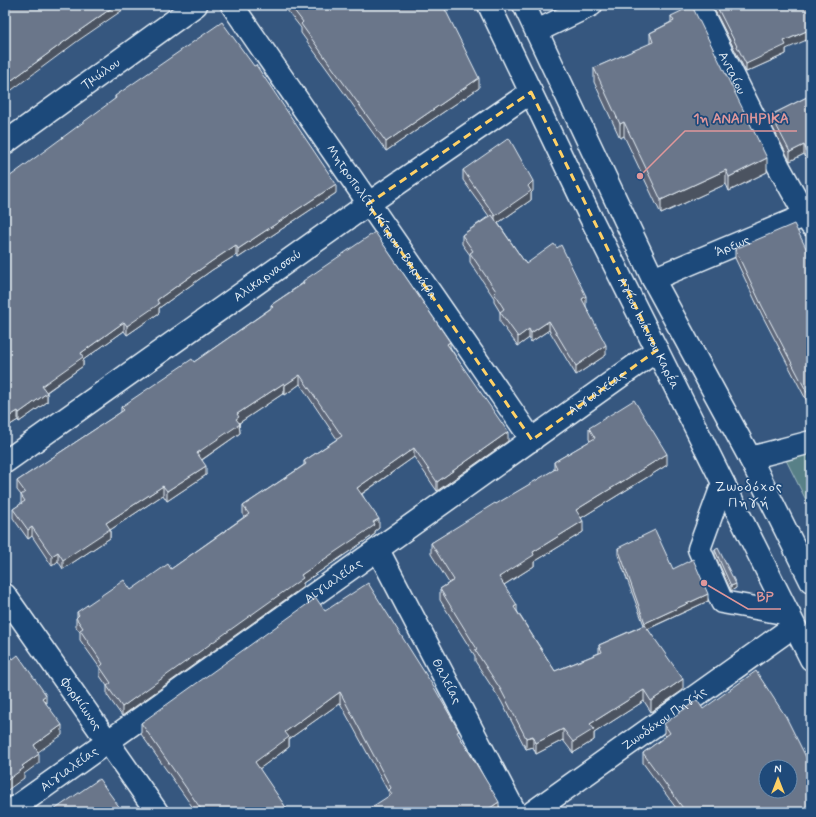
<svg xmlns="http://www.w3.org/2000/svg" width="816" height="817" font-family="Mynerve,sans-serif">
<rect width="100%" height="100%" fill="#36577f"/>
<filter id="ink" filterUnits="userSpaceOnUse"><feTurbulence type="fractalNoise" baseFrequency=".025" numOctaves="2"/><feDisplacementMap in="SourceGraphic" scale="8" xChannelSelector="R" yChannelSelector="G"/><feConvolveMatrix kernelMatrix="1 2 1 2 8 2 1 2 1" color-interpolation-filters="sRGB"/></filter>
<g filter="url(#ink)">
<path fill="#588087" stroke="#a0b8c0" d="M811 450V510L784 456Z"/>
<g fill="none" stroke-linecap="round" stroke-linejoin="round">
<defs>
<g id="minor">
<path id="s1" d="M232 5 532 440"/>
<path id="s2" d="M489 5 587 210 811 659"/>
<path d="M524 5 653 279 750 458 811 581"/>
<path id="s3" d="M698 5 779 167 811 225"/>
<path d="M537 31 591 5"/>
<path id="s4" d="M5 143 196 5"/>
<path id="s5" d="M653 279 811 213"/>
<path d="M750 458 811 442"/>
<path id="s6" d="M5 462 368 204 531 92"/>
<path d="M723 483 699 549 722 602 789 614"/>
<path id="s7" d="M378 550 515 812"/>
<path id="s8" d="M5 595 157 812"/>
<path id="s9" d="M9 812 657 350"/>
<path id="s10" d="M533 812 794 626"/>
</g>
</defs>
<use href="#minor" stroke="#e8f1f8" stroke-width="25"/>
<use href="#minor" stroke="#1f4a7a" stroke-width="22"/>
</g>
<path fill="#5c6577" stroke="#e8f1f8" d="M283 5H443L479 88 386 151 301 33V28Z
M715 5H811L786 49V54L746 72 715 11Z
M671 16 767 172 729 191 726 184 661 214 624 136 620 138 594 82V68L650 44V33L671 22Z
M811 95V168L804 154 790 161 771 124V115Z
M115 96 336 193 238 258 236 255 212 270 159 308V313L127 335 124 331 83 360V366L47 392V402L19 422 18 420 5 428 115 99Z
M463 170 533 191 531 193V200L498 223 526 264 586 306 606 355 576 375 549 330 531 342 529 338 518 346 500 322V312L494 302V298L470 262V255L462 244V235L489 216 463 180Z
M735 249 810 256 811 255V409L762 315 735 258Z
M303 281 450 347 508 441 437 491 414 457 362 494 379 528 375 531V534L303 583V587L122 716 107 695V686L100 676V668L80 640V632L76 627V618L77 617V612L131 590 171 569 244 517 243 515V506L304 465V461L337 439 300 384 285 395 284 393 239 423 240 433 202 460 206 475 167 501 163 495 110 530V538L63 569 58 561 52 566 32 536 28 539 13 518V509L21 504V495L17 490V481L121 412V407L194 362 271 308V305L303 283Z
M589 428 667 465 581 518 583 532 534 562V566L504 585 517 611 555 671 599 653V645L644 625 618 555V548L673 569 708 601 648 629 683 690 651 712 644 701 594 733V740L573 753 563 740 536 754 533 747 526 749 501 701 475 661V656L440 600V589L449 583 431 554V543L554 470V462L590 441 589 439Z
M715 550 736 588 731 591 715 555Z
M325 611 459 735 499 812 389 796V793L340 703 289 739V747L259 769 289 812H196L141 734V723Z
M703 709 811 812H679L643 763V753L666 736 664 734V724Z"/>
<path fill="#4b5361" stroke="#e8f1f8" d="M116 5H130L79 40 5 95V85L79 31Z
M811 29V38L786 49V54L746 72V64L784 41Z
M479 78V88L386 151V142Z
M624 122V136L620 138V124Z
M804 145V154L790 161V152Z
M767 158V172L729 191V177Z
M726 170V184L661 214V200Z
M533 181V191L531 193V200L495 225V216Z
M336 184V193L238 258V249Z
M236 245V255L212 270 159 308V313L127 335V326L157 300 212 261Z
M586 296V306L582 308V299Z
M549 321V330L531 342V333Z
M124 322V331L83 360V366L42 395V386L81 353Z
M529 329V338L518 346V337Z
M450 342V351L447 344Z
M606 345V355L576 375V366Z
M300 375V384L285 395V385Z
M284 383V393L239 423 240 433 197 463V453L237 414Z
M47 393V402L19 422V413Z
M18 411V420L5 428V419Z
M508 432V441L437 491V482Z
M414 448V457L357 497V488Z
M667 454V465L576 521V510Z
M206 466V475L167 501V491Z
M163 486V495L110 530V538L63 569V560L106 523Z
M379 519V528L375 531V534L303 583V587L122 716V707L301 575Z
M583 521V532L534 562V566L499 588V577L533 552Z
M32 527V536L28 539V530Z
M58 552V561L52 566V556Z
M736 584V588L731 591V586Z
M708 594V601L645 630V623Z
M517 605V616L514 607Z
M683 679V690L651 712V701Z
M644 690V701L594 733V740L573 753V742L590 724Z
M340 692V703L289 739V747L255 772V762L285 732Z
M46 695V705L42 698Z
M62 725V735L34 755V745Z
M563 729V740L536 754V743Z
M533 736V747L526 749V738Z
M39 754V763L24 774V778L5 792V782L22 766Z
M499 802V812H484Z"/>
<path fill="#6b768a" stroke="#e8f1f8" fill-rule="evenodd" d="M5 5H116L79 31 5 85Z
M290 5H443L479 78 386 142 301 24 303 22Z
M716 5H811V29L784 41 786 45 746 64Z
M692 6 767 158 729 177 726 170 661 200 624 122 620 124 594 68 653 42 650 33 674 21 671 16Z
M222 22 254 66 256 65 336 184 238 249 236 245 212 261 157 300 159 304 127 326 124 322 81 353 83 357 42 386 47 393 19 413 18 411 5 419V180L116 98 115 96Z
M811 95V159L804 145 790 152 771 115Z
M509 138 533 181 528 186 531 191 495 216 463 170Z
M492 215 526 264 554 244 557 248 561 245 586 296 582 299 606 345 576 366 549 321 531 333 529 329 518 337 500 312 504 309 494 293 496 291 470 253 473 251 462 235Z
M794 224 810 256 811 255V400L762 306 735 249Z
M375 232 450 342 447 344 508 432 437 482 414 448 357 488 379 519 373 522 375 525 301 575 303 578 122 707 107 686 111 683 100 667 103 664 80 630 83 628 76 618 79 615 77 612 124 580 131 590 168 564 171 569 249 514 243 506 306 464 304 461 342 436 300 375 285 385 284 383 237 414 239 417 236 419 240 424 197 453 206 466 167 491 163 486 106 523 110 529 63 560 58 552 52 556 32 527 28 530 13 509 25 501 21 495 25 492 17 481 124 410 121 407 192 359 194 362 273 307 271 305 304 283 303 281Z
M634 400 667 454 576 510 583 521 533 552 534 555 499 577 517 605 514 607 555 671 602 652 599 645 645 625 683 679 651 701 644 690 590 724 594 729 573 742 563 729 536 743 533 736 526 738 501 690 475 650 477 649 440 589 454 580 431 543 495 503 496 504 557 468 554 462 595 438 589 428Z
M655 530 673 569 693 559 708 594 645 623 618 548Z
M718 548 736 584 731 586 715 550Z
M368 583 435 689 459 731 457 732 499 802 484 812H364L392 794 389 790 391 788 340 692 285 732 289 737 255 762 289 812H203L141 723 316 598 325 611Z
M5 647 13 659 18 655 46 695 42 698 62 725 34 745 39 754 22 766 24 768 5 782Z
M756 671 786 717 811 767V812H683L685 811 643 753 670 733 664 724 697 700 703 709ZM766 767H790V791H766Z
M99 779 123 812H51Z"/>
</g>
<path fill="none" stroke="#ffd166" stroke-width="3" stroke-dasharray="8 5" stroke-linejoin="round" d="M531 92 657 350 532 440 368 204Z"/>
<g text-anchor="middle" dominant-baseline="central" stroke-width="3.5" stroke-linejoin="round" paint-order="stroke">
<g font-size="13" fill="#e8f1f8" stroke="#1f4a7a">
<text stroke="none"><textPath href="#s3" startOffset="76">Ανταίου</textPath></text>
<text stroke="none"><textPath href="#s4" startOffset="118">Τμώλου</textPath></text>
<text stroke="none"><textPath href="#s1" startOffset="264">Μητροπολίτη Κίτρους Βαρνάβα</textPath></text>
<text stroke="none"><textPath href="#s5" startOffset="86">Άρεως</textPath></text>
<text stroke="none"><textPath href="#s6" startOffset="322">Αλικαρνασσού</textPath></text>
<text stroke="none"><textPath href="#s2" startOffset="365">Αγίου Ιωάννου Καρέα</textPath></text>
<text stroke="none"><textPath href="#s9" startOffset="722">Αιγιαλείας</textPath></text>
<text stroke="none"><textPath href="#s9" startOffset="398">Αιγιαλείας</textPath></text>
<text stroke="none"><textPath href="#s7" startOffset="148">Θαλείας</textPath></text>
<text stroke="none"><textPath href="#s8" startOffset="133">Φορμίωνος</textPath></text>
<text stroke="none"><textPath href="#s10" startOffset="161">Ζωοδόχου Πηγής</textPath></text>
<text stroke="none"><textPath href="#s9" startOffset="74">Αιγιαλείας</textPath></text>
</g>
<g font-size="14" letter-spacing="1" fill="#e8f1f8" stroke="#1f4a7a">
<text x="749" y="487">Ζωοδόχος<tspan x="749" dy="16">Πηγή</tspan></text>
</g>
</g>
<path fill="none" stroke="#e0979a" stroke-width="1.5" d="M640 176L685 131H797M704 583L748 609H781"/>
<g fill="#e0979a" stroke="#1f4a7a" stroke-width="1.5">
<circle cx="640" cy="176" r="4"/>
<circle cx="704" cy="583" r="4"/>
</g>
<g font-size="14" text-anchor="middle" font-weight="bold" fill="#e0979a" stroke="#1f4a7a" stroke-width="3.5" stroke-linejoin="round" paint-order="stroke">
<text x="741" y="123">1η ΑΝΑΠΗΡΙΚΑ</text>
<text x="765" y="601">BP</text>
</g>
<rect width="816" height="817" fill="none" stroke="#1f4a7a" stroke-width="20"/>
<rect x="10" y="10" width="796" height="797" fill="none" stroke="#e8f1f8" stroke-width="1.5" filter="url(#ink)"/>
<g transform="translate(778 779)"><circle r="19" fill="#1f4a7a" stroke="#6f8dac"/>
<path d="M0-3L7 15L0 10L-7 15Z" fill="#ffd166"/>
<text y="-6" font-size="11" font-weight="bold" text-anchor="middle" fill="#e8f1f8">N</text>
</g>
</svg>
